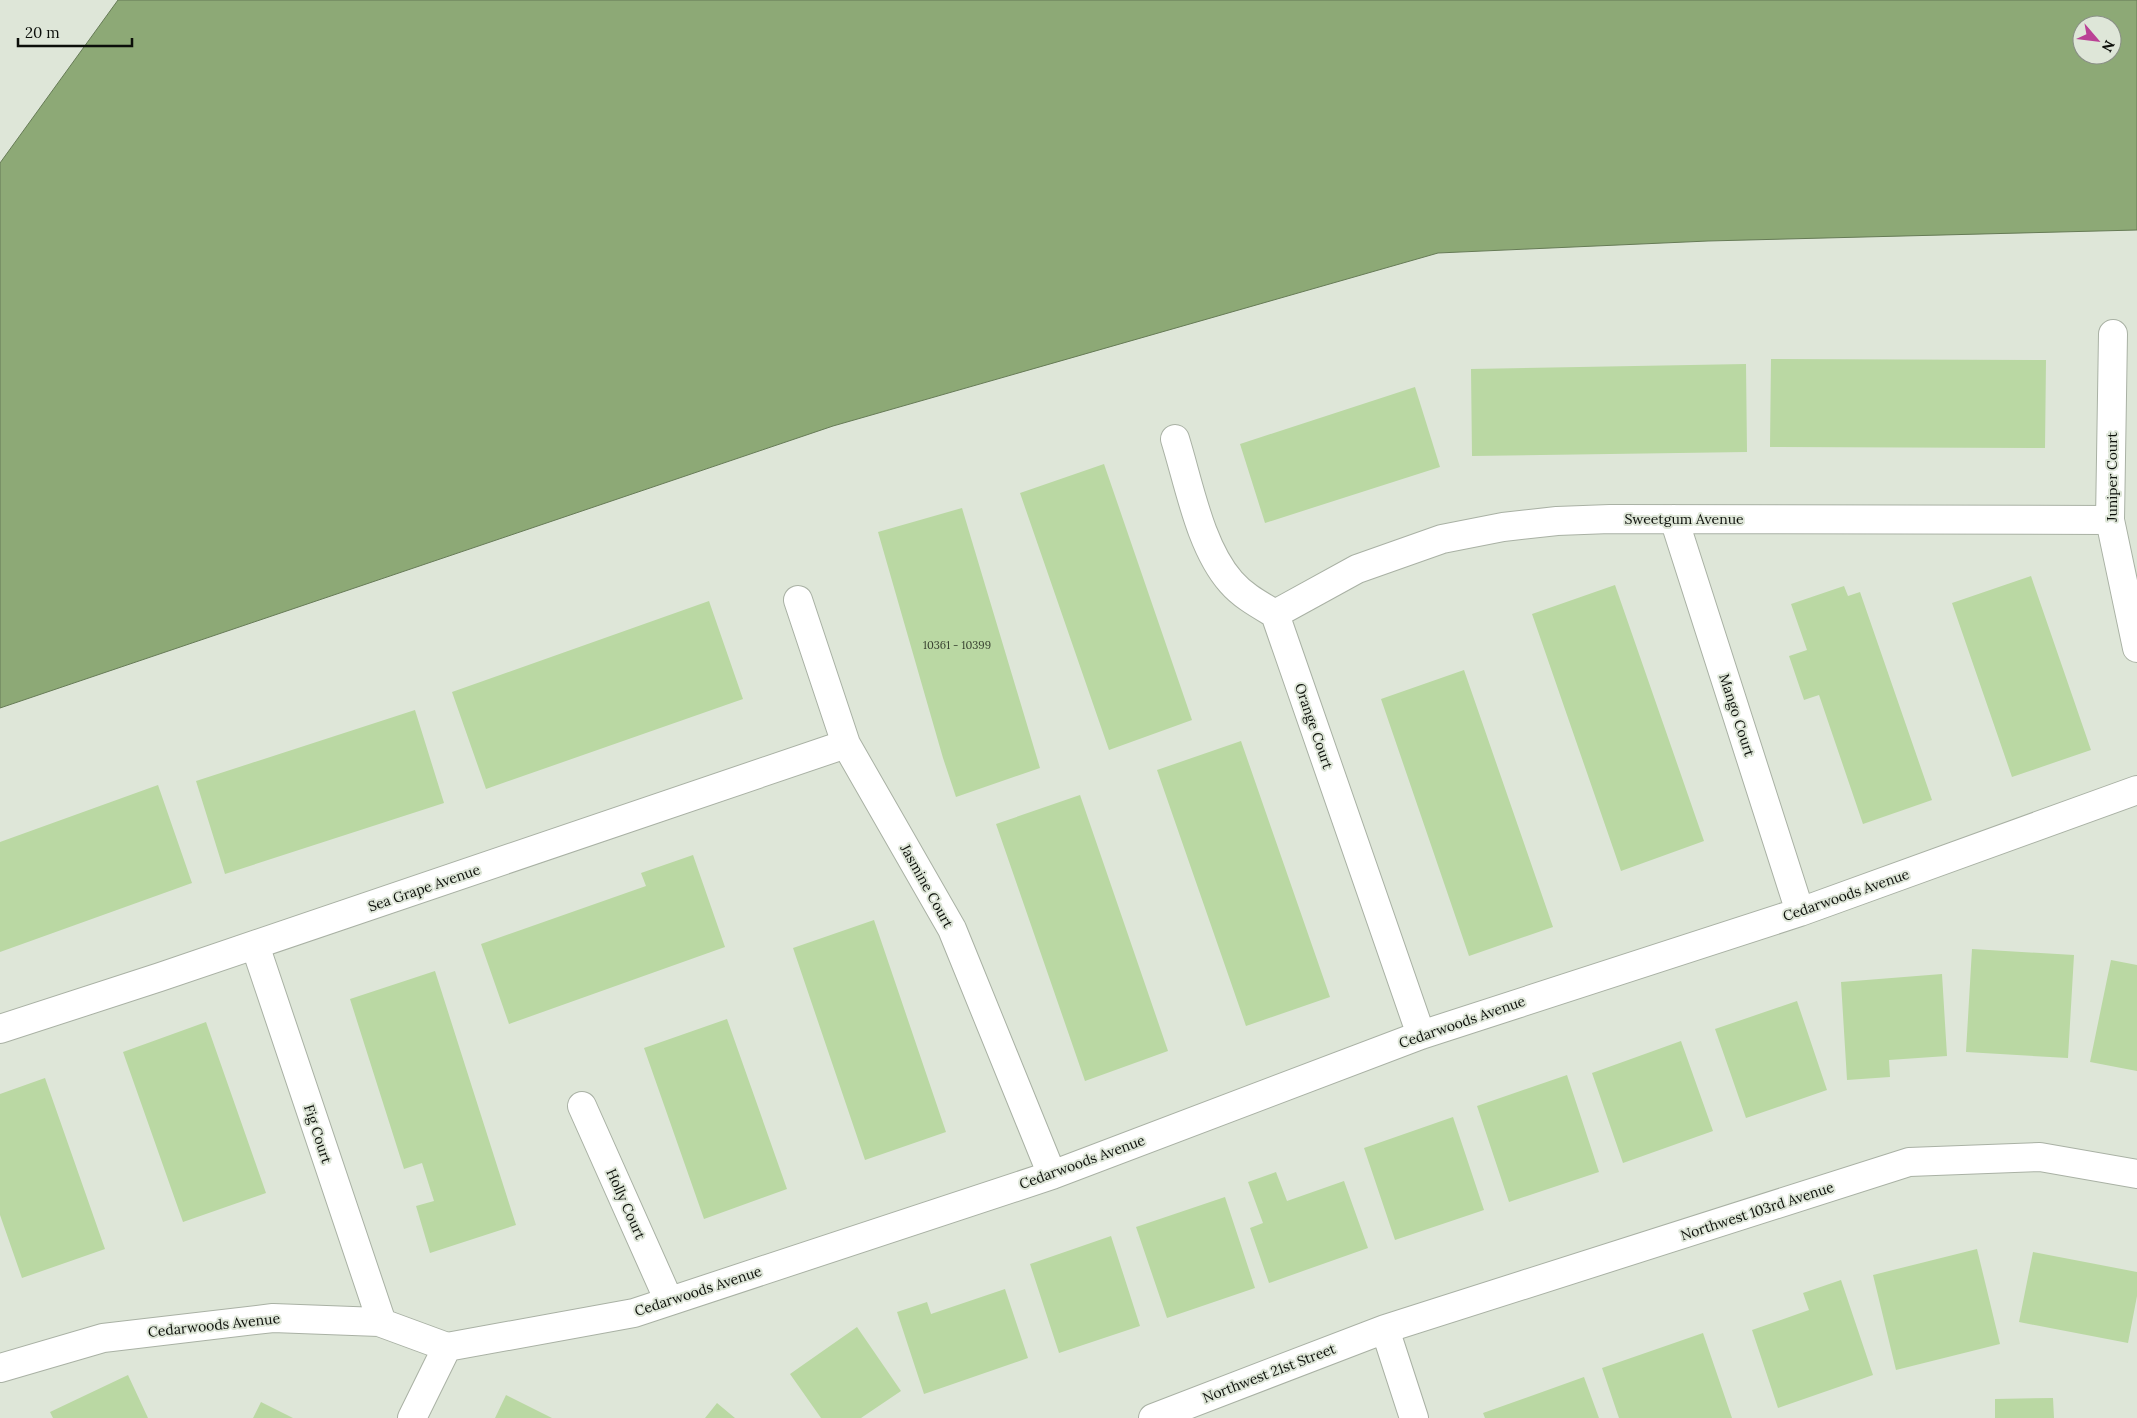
<svg xmlns="http://www.w3.org/2000/svg" width="2137" height="1418" font-family="Lora,serif">
<rect width="100%" height="100%" fill="#dee6d8"/>
<path fill="#8da976" stroke="#667b56" fill-rule="evenodd" d="M118 0H2137V230L1708 241 1438 253 833 426 0 708V163ZM2082 25H2112V55H2082Z"/>
<path fill="#bad8a3" d="M1771 359 2046 360 2045 448 1770 447Z
M1746 364 1747 452 1472 456 1471 369Z
M1415 387 1440 467 1265 523 1240 444Z
M1104 464 1192 720 1109 750 1020 493Z
M962 508 1040 768 956 797 943 758 878 532Z
M2031 576 2091 750 2012 777 1952 603Z
M1615 585 1704 841 1621 871 1532 614Z
M1844 586 1848 596 1860 592 1932 800 1863 824 1819 695 1804 700 1789 656 1807 650 1791 604Z
M709 601 743 699 486 789 452 692Z
M1464 670 1553 927 1469 956 1381 699Z
M415 710 444 803 225 874 196 781Z
M1241 741 1330 997 1246 1026 1157 770Z
M158 785 192 883 0 952V842Z
M1080 795 1168 1051 1085 1081 996 824Z
M693 855 725 947 509 1024 481 944 646 886 641 873Z
M874 920 946 1132 865 1160 793 948Z
M1972 949 2074 955 2068 1058 1966 1052Z
M2111 960 2137 965V1071L2090 1062Z
M435 971 516 1225 430 1253 416 1206 434 1201 422 1163 404 1169 350 999Z
M1942 974 1947 1056 1889 1060 1890 1077 1847 1080 1841 982Z
M1797 1001 1827 1090 1746 1118 1715 1029Z
M727 1019 787 1189 704 1219 644 1048Z
M206 1022 266 1193 183 1222 123 1052Z
M1681 1041 1713 1131 1623 1163 1592 1073Z
M1567 1075 1599 1172 1509 1202 1477 1106Z
M45 1078 105 1249 22 1278 0 1215V1094Z
M1453 1117 1484 1210 1395 1240 1364 1148Z
M1276 1172 1287 1201 1344 1181 1368 1248 1269 1283 1250 1228 1263 1223 1248 1182Z
M1225 1197 1255 1288 1167 1318 1136 1227Z
M1111 1236 1140 1326 1059 1353 1030 1264Z
M1977 1249 2000 1344 1896 1370 1873 1275Z
M2033 1252 2137 1272V1296L2128 1343 2019 1322Z
M1841 1280 1873 1375 1778 1408 1752 1330 1809 1310 1803 1293Z
M1005 1289 1028 1358 924 1394 897 1312 927 1302 931 1314Z
M857 1327 901 1391 861 1418H821L790 1374Z
M1703 1333 1732 1418H1619L1602 1368Z
M128 1375 148 1418H53L50 1412Z
M1584 1377 1599 1418H1485L1483 1413Z
M506 1395 552 1418H495Z
M2053 1398 2054 1418H1995V1399Z
M261 1402 293 1418H253Z
M717 1403 735 1418H705Z"/>
<g fill="none" stroke-linecap="round" stroke-linejoin="round">
<defs>
<path id="minor" d="M2113 334 2110 520 2137 648
M1175 439C1189 484 1200 547 1231 582 1243 596 1260 605 1275 614L1421 1035
M1674 519 1800 912
M798 600 846 744 952 929 1052 1175
M1275 614 1357 569 1442 539 1503 527 1557 521 1610 519 2110 520
M255 945 382 1323
M0 1029 160 977 846 744
M582 1106 669 1301
M1385 1329 1414 1418
M0 1368 103 1338 273 1318 379 1322 447 1347 634 1313 1052 1175 1421 1035 1800 912 2137 790
M412 1418 447 1347
M1153 1418 1385 1329 1909 1162 2040 1157 2137 1174"/>
</defs>
<use href="#minor" stroke="#a9b1a4" stroke-width="30"/>
<use href="#minor" stroke="#fff" stroke-width="28"/>
</g>
<g text-anchor="middle" dominant-baseline="central" stroke-width="4" stroke-linejoin="round" paint-order="stroke">
<g font-size="11" fill="#384130">
<text x="957" y="645">10361 - 10399</text>
</g>
<g font-size="14" fill="#0c0f0a" stroke="#dee6d8">
<text transform="translate(2112 477) rotate(-90)">Juniper Court</text>
<text x="1684" y="519">Sweetgum Avenue</text>
<text transform="translate(1737 715) rotate(72)">Mango Court</text>
<text transform="translate(1314 726) rotate(71)">Orange Court</text>
<text transform="translate(927 886) rotate(61)">Jasmine Court</text>
<text transform="translate(424 888) rotate(-19)">Sea Grape Avenue</text>
<text transform="translate(1846 895) rotate(-19)">Cedarwoods Avenue</text>
<text transform="translate(1462 1022) rotate(-19)">Cedarwoods Avenue</text>
<text transform="translate(318 1134) rotate(72)">Fig Court</text>
<text transform="translate(1082 1162) rotate(-20)">Cedarwoods Avenue</text>
<text transform="translate(626 1204) rotate(66)">Holly Court</text>
<text transform="translate(1757 1211) rotate(-18)">Northwest 103rd Avenue</text>
<text transform="translate(698 1291) rotate(-18)">Cedarwoods Avenue</text>
<text transform="translate(214 1325) rotate(-6)">Cedarwoods Avenue</text>
<text transform="translate(1269 1373) rotate(-21)">Northwest 21st Street</text>
</g>
</g>
<g transform="translate(2097 40) rotate(118)"><circle r="24" fill="#dee6d8" stroke="#8a9086"/>
<path d="M0-4L9 19L0 12L-9 19Z" fill="#ba4195"/>
<text y="-8" font-size="14" font-weight="bold" text-anchor="middle" fill="#0c0f0a">N</text>
</g>
<path d="M18 38v8h114v-8" fill="none" stroke="#0c0f0a" stroke-width="2.5"/>
<text x="25" y="38" font-size="15" fill="#0c0f0a" stroke="#dee6d8" stroke-width="4" paint-order="stroke">20 m</text>
</svg>
